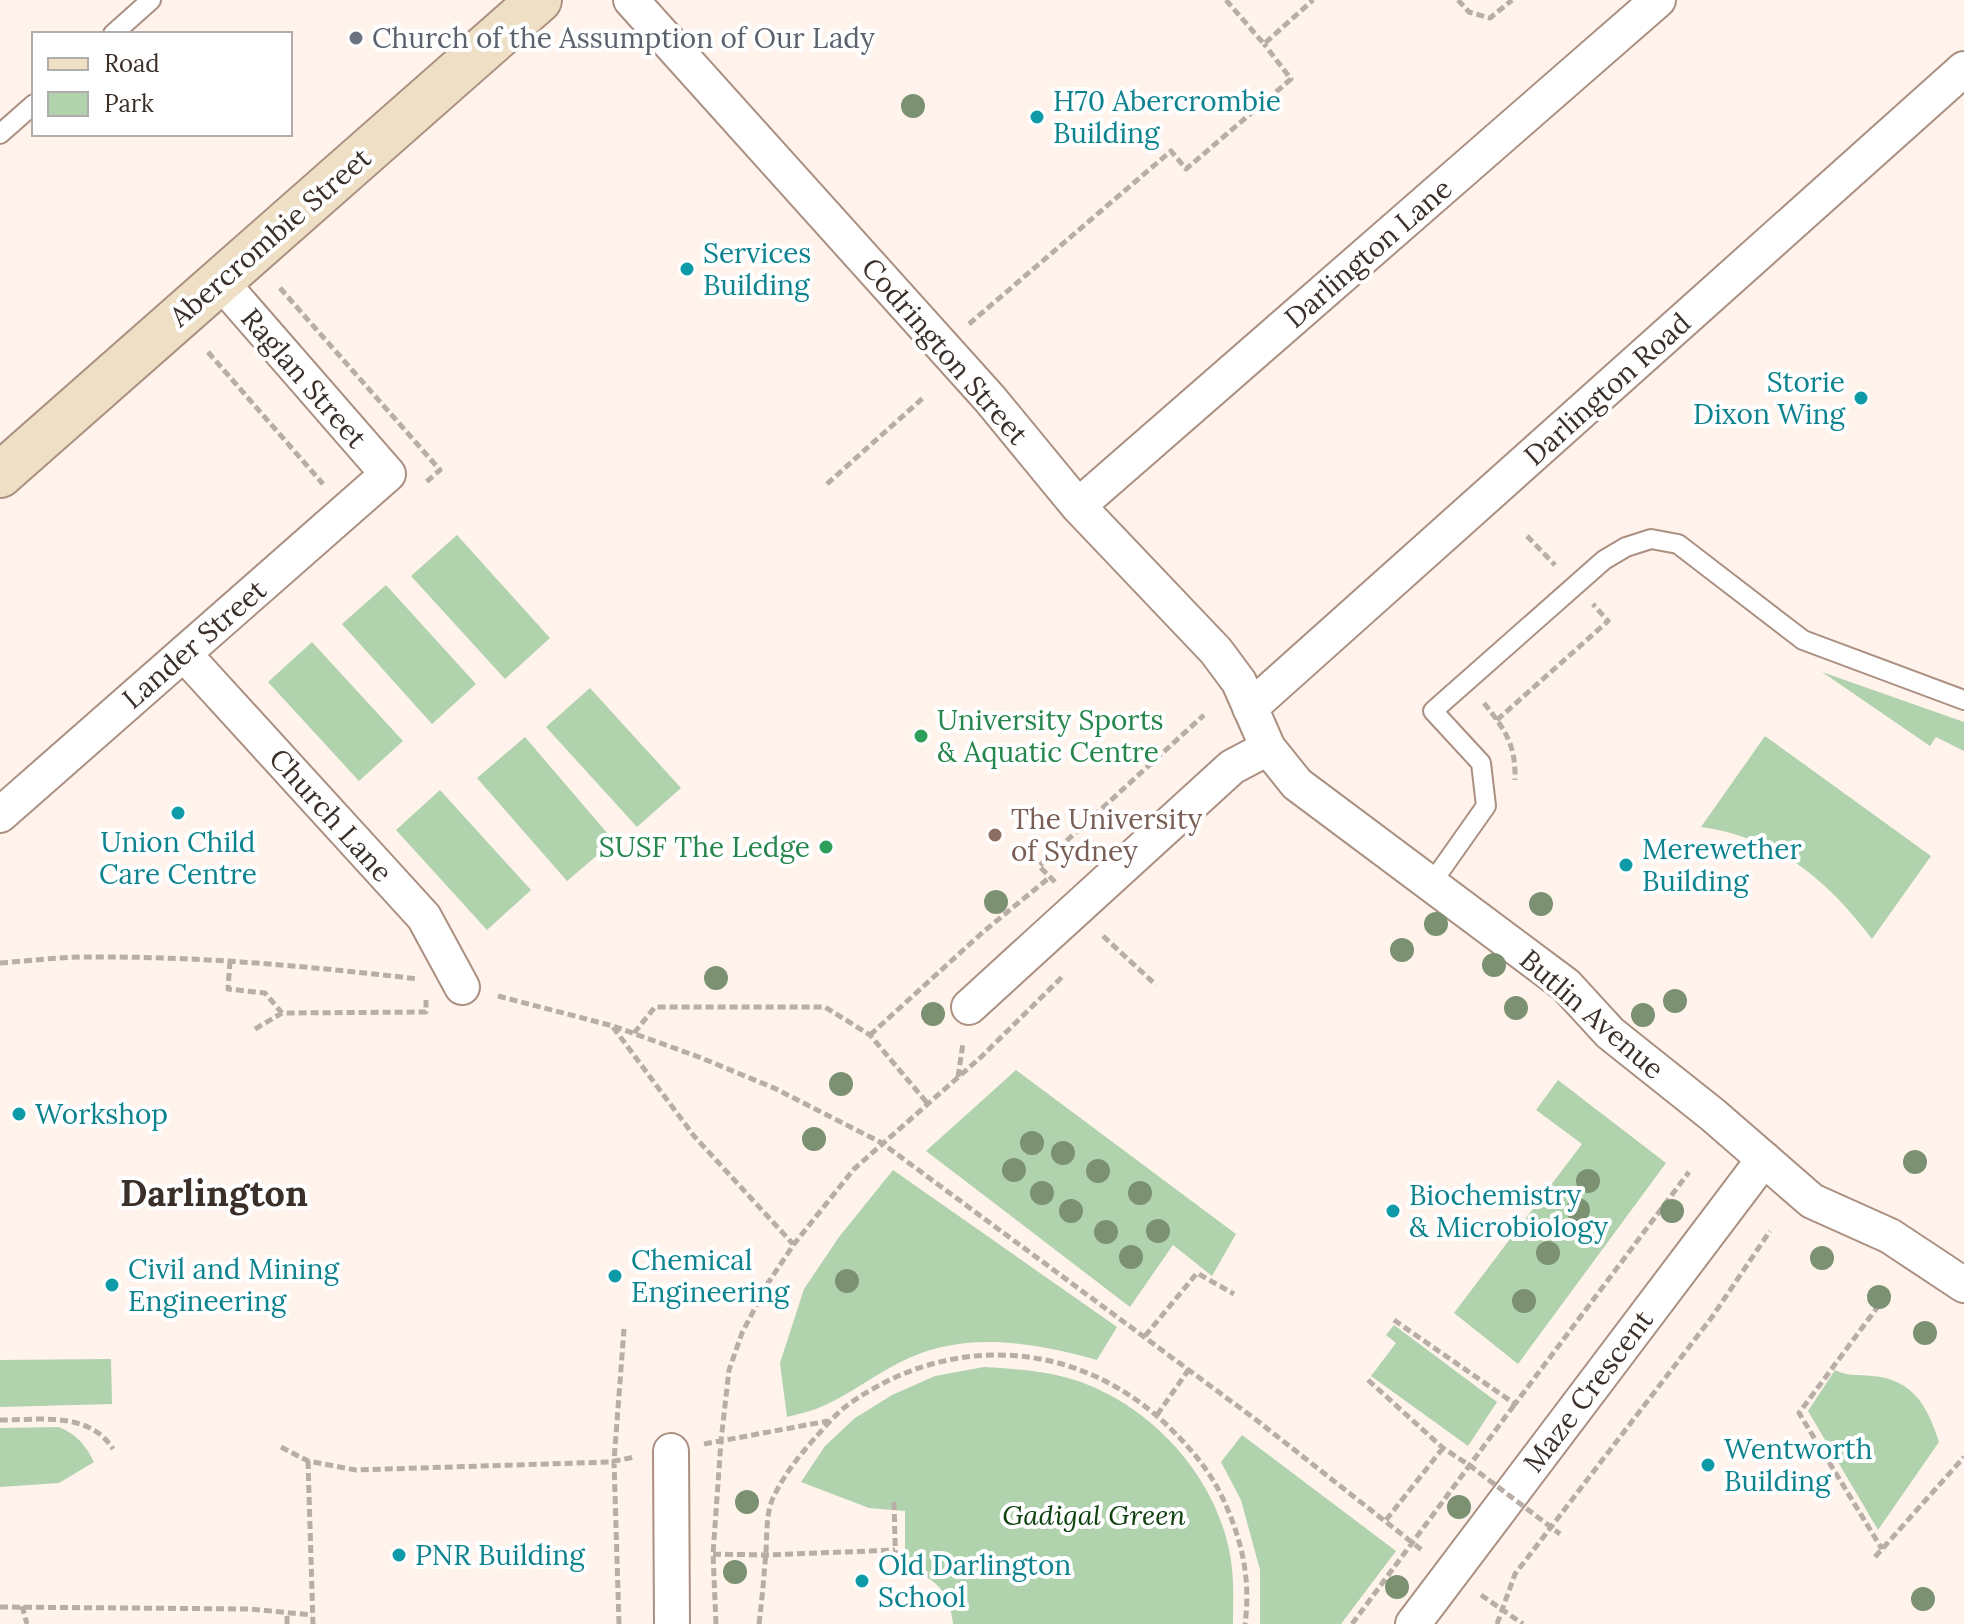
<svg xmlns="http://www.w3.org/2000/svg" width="1964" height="1624" font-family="Lora,serif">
<rect width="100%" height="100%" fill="#fff3ec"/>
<path fill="#b0d2ad" d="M457 535 550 638 505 679 411 576Z
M386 585 476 684 432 724 342 624Z
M312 642 403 741 359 781 268 682Z
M1822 672 1964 722V751L1936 737 1930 746Z
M590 688 681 788 637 827 546 727Z
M1765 736 1931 856 1872 939C1826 879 1778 838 1701 827Z
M525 737 614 841 567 881 477 778Z
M440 790 531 890 487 930 396 830Z
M1016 1070 1236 1234 1212 1276 1173 1245 1130 1307 926 1151Z
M1558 1080 1666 1163 1518 1364 1454 1313 1582 1144 1536 1110Z
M893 1170 1117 1327 1097 1360C1036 1343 970 1331 909 1358 879 1371 853 1393 823 1406 812 1411 799 1414 787 1417L780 1363 804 1289 839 1237Z
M1394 1325 1497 1402 1468 1446 1371 1376 1396 1343 1386 1335Z
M111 1359 112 1404 0 1407V1360Z
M984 1367C1017 1369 1050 1371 1081 1382 1158 1410 1224 1486 1232 1569 1234 1587 1233 1606 1233 1624H953C949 1587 935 1581 905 1565V1511L869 1508 801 1482 825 1446 855 1418 892 1395 935 1376Z
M1835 1370C1849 1377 1858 1374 1872 1376 1913 1379 1928 1407 1939 1442L1878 1530 1808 1411Z
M59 1427C77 1435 85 1444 94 1462L59 1483 0 1487V1428Z
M1242 1435 1396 1551 1341 1624H1260V1570L1241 1500 1221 1462Z"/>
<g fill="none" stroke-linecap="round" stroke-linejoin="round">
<defs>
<path id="lane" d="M113 34 151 0
M0 134 34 104
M1431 884 1486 806 1481 763 1433 711 1604 560 1626 547 1651 539 1678 544 1803 640 1964 700"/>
<path id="street" d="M631 0 990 399 1078 506 1216 651 1239 682 1268 748 1297 784 1566 985 1610 1033 1713 1115 1812 1201 1890 1236 1964 1285
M1078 506 1658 0
M184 654 424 917 462 987
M1250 708 1964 69
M0 815 388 474 220 281
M969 1007 1232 767 1268 748
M671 1451 672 1624
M1413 1624 1764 1159"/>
<path id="secondary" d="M0 475 539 0"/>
</defs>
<use href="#lane" stroke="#ab9081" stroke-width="22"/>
<use href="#street" stroke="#ab9081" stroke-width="38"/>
<use href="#secondary" stroke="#ab9081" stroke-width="48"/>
<path stroke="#b9aea7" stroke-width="5" stroke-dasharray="8 4" stroke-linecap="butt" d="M1226 0 1264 44 1313 0
M1458 0 1469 12 1490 18 1512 0
M280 288 440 470 424 484
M969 324 1171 151 1186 169 1291 79 1264 44
M208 352 323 484
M827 484 924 397
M1527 536 1555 565
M1484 703C1505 730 1516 744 1515 780
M1497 720 1608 621 1593 604
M1055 882 1039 866 1204 715
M1103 936 1156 985
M230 961 228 989 265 993 282 1013
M0 963C29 961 57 957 86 957 197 956 308 966 418 979
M498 996 613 1026 699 1057 774 1088 882 1143 1255 1419 1423 1551
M613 1027 694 1136 793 1244
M255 1029 282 1013 426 1012V1000
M634 1033 655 1007H825L870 1035 928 1104
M870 1035 983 932 1050 877
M958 1077 963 1043
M1879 1305 1799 1413 1882 1549
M1394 1320 1515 1404 1689 1172
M1145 1336 1197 1273 1234 1294
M1368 1380 1443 1448 1469 1465
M1157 1415 1189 1369
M0 1420C40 1420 89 1411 113 1449
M704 1444 828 1421
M281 1447 308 1461 356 1470 610 1462 635 1457
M308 1461 313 1624
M894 1502 896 1577
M1386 1520 1443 1448
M713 1554 766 1555 895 1550
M1875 1557 1964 1457
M1481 1595 1523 1624
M22 1606 27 1624
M0 1607 250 1609 312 1615
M287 1624V1614
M619 1624 614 1461 624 1329
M716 1624 713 1554 721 1441 729 1370 742 1333 768 1283 794 1244 854 1169 980 1058 1063 976
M759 1624C762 1600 764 1576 766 1551 767 1535 766 1513 773 1498 784 1475 798 1457 815 1438 825 1427 836 1413 849 1404 952 1331 1080 1340 1170 1428 1192 1450 1211 1472 1224 1501 1242 1541 1251 1579 1245 1624
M1352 1624 1515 1404
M1497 1624 1515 1574 1712 1317 1770 1231"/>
<use href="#lane" stroke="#fff" stroke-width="18"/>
<use href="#street" stroke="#fff" stroke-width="34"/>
<use href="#secondary" stroke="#efe0c5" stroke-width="44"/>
<path stroke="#b9aea7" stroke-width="5" stroke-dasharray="8 4" stroke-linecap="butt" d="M1469 1465 1560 1534"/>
</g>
<g fill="#7b9172">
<circle cx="913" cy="106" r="12"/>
<circle cx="996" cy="902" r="12"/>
<circle cx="1541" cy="904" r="12"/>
<circle cx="1436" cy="924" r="12"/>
<circle cx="1402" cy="950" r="12"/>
<circle cx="1494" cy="965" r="12"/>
<circle cx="716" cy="978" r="12"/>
<circle cx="1675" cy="1001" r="12"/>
<circle cx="1516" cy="1008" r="12"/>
<circle cx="933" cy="1014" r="12"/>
<circle cx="1643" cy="1015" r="12"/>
<circle cx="841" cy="1084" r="12"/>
<circle cx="814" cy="1139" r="12"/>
<circle cx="1032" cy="1143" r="12"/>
<circle cx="1063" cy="1153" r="12"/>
<circle cx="1915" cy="1162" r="12"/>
<circle cx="1014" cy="1170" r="12"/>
<circle cx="1098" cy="1171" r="12"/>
<circle cx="1588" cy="1181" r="12"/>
<circle cx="1042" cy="1193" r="12"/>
<circle cx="1140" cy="1193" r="12"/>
<circle cx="1578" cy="1210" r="12"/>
<circle cx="1071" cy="1211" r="12"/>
<circle cx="1672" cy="1211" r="12"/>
<circle cx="1158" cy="1231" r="12"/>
<circle cx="1106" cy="1232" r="12"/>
<circle cx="1548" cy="1253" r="12"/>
<circle cx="1131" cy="1257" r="12"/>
<circle cx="1822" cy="1258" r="12"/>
<circle cx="847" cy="1281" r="12"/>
<circle cx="1879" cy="1297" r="12"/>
<circle cx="1524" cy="1301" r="12"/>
<circle cx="1925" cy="1333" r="12"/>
<circle cx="747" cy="1502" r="12"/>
<circle cx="1459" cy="1507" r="12"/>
<circle cx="735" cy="1572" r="12"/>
<circle cx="1397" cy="1587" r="12"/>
<circle cx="1923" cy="1599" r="12"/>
</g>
<circle fill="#6b7280" stroke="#fff" stroke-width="3" cx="356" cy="38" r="8"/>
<g fill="#0f9aa8" stroke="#fff" stroke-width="3">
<circle cx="1037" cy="117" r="8"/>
<circle cx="687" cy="269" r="8"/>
<circle cx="1861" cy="398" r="8"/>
<circle cx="178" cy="813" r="8"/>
<circle cx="1626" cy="865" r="8"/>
<circle cx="19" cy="1114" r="8"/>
<circle cx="1393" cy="1211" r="8"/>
<circle cx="615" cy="1276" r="8"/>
<circle cx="112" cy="1285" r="8"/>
<circle cx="1708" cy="1465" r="8"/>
<circle cx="399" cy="1555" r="8"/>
<circle cx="862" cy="1581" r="8"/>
</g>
<g fill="#2e9e5b" stroke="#fff" stroke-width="3">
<circle cx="921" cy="736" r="8"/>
<circle cx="826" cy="847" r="8"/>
</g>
<circle fill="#8d6e63" stroke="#fff" stroke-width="3" cx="995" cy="835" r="8"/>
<g text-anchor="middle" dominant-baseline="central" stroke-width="8" stroke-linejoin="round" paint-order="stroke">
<g font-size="28" fill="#5b616d" stroke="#fff" text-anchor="start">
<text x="372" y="38">Church of the Assumption of Our Lady</text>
</g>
<g font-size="28" fill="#0d838f" stroke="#fff" text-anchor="start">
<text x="1053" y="101">H70 Abercrombie<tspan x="1053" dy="32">Building</tspan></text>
<text x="703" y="253">Services<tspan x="703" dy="32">Building</tspan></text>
<text x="1845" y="382" text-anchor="end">Storie<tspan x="1845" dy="32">Dixon Wing</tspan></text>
<text x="178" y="842" text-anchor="middle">Union Child<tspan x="178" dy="32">Care Centre</tspan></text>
<text x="1642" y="849">Merewether<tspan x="1642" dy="32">Building</tspan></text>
<text x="35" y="1114">Workshop</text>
<text x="1409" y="1195">Biochemistry<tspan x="1409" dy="32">&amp; Microbiology</tspan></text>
<text x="631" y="1260">Chemical<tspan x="631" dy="32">Engineering</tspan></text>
<text x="128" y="1269">Civil and Mining<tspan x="128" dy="32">Engineering</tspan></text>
<text x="1724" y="1449">Wentworth<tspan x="1724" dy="32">Building</tspan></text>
<text x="415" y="1555">PNR Building</text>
<text x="878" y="1565">Old Darlington<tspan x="878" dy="32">School</tspan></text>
</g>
<g font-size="28" fill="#3a2f29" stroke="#fff">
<text transform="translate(270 237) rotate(-41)">Abercrombie Street</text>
<text transform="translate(1368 253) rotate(-41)">Darlington Lane</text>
<text transform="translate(945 351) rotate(49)">Codrington Street</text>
<text transform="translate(304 378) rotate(49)">Raglan Street</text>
<text transform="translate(1607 389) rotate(-42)">Darlington Road</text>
<text transform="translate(194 644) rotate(-41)">Lander Street</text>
<text transform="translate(331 815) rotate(48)">Church Lane</text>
<text transform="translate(1592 1014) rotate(41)">Butlin Avenue</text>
<text transform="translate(1588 1391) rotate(-53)">Maze Crescent</text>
</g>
<g font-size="28" fill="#27864d" stroke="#fff" text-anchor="start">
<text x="937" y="720">University Sports<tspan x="937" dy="32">&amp; Aquatic Centre</tspan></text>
<text x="810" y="847" text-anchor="end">SUSF The Ledge</text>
</g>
<g font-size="28" fill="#785e54" stroke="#fff" text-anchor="start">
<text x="1011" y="819">The University<tspan x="1011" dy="32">of Sydney</tspan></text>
</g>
<g font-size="28" font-style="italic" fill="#0f410f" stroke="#fff">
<text x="1094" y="1515">Gadigal Green</text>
</g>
<g font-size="36" font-weight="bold" fill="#3a2f29" stroke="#fff">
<text x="214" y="1193">Darlington</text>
</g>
</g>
<rect x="32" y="32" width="260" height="104" fill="#ffffff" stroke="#b0aca9" stroke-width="2"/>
<rect x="48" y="58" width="40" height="12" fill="#efe0c5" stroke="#b0aca9" stroke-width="2"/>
<text x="104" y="72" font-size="24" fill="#3a2f29">Road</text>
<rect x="48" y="92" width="40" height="24" fill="#b0d2ad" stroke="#b0aca9" stroke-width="2"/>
<text x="104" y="112" font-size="24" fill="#3a2f29">Park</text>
</svg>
